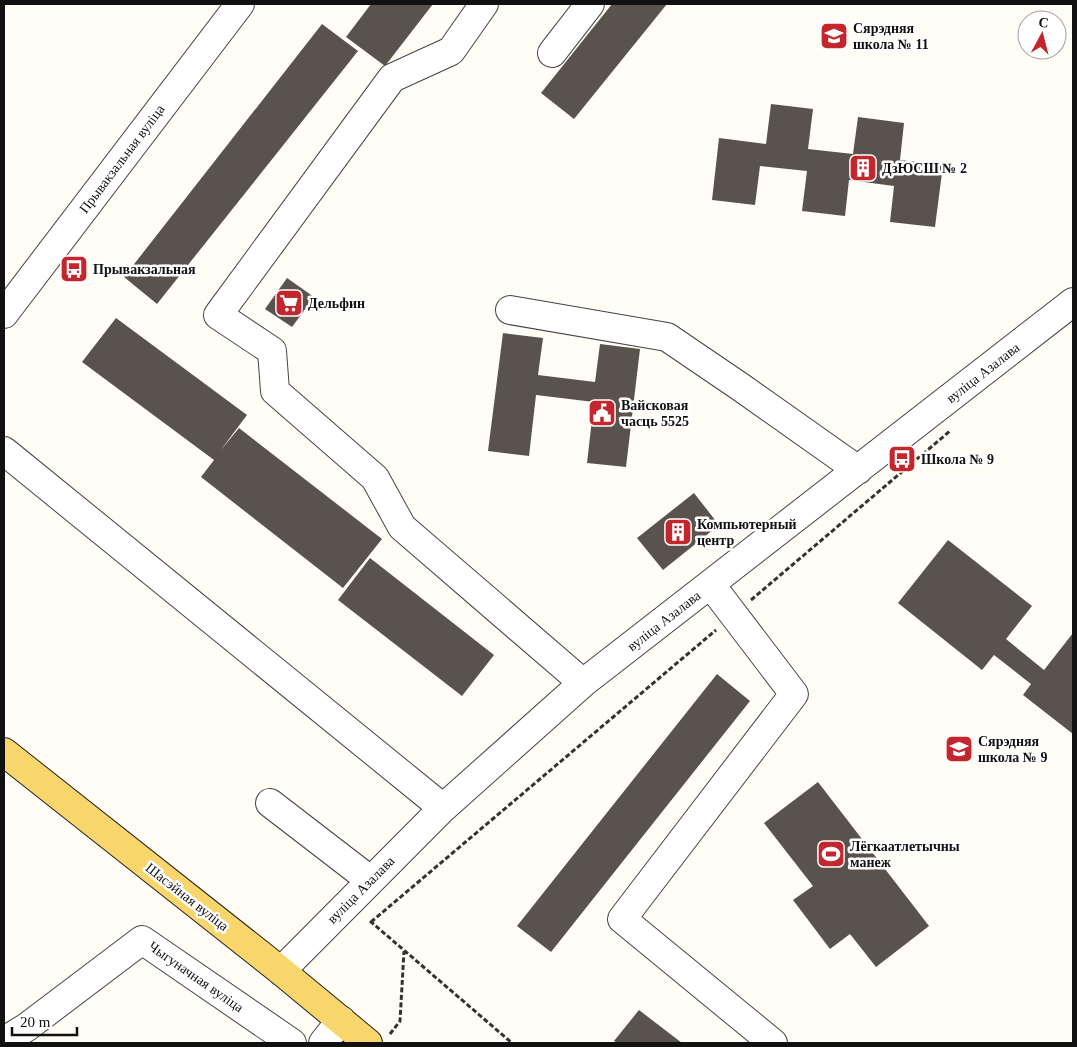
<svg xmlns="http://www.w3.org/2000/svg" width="1077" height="1047" font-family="'Times New Roman',serif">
<rect width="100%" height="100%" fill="#fffdf5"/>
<path fill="#5a524d" d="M371 4H433L385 66 346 37Z
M612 4H667L574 119 541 93Z
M322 24 358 51 157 304 124 277Z
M771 104 813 109 808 149 853 154 858 117 904 123 900 160 943 165 935 227 890 222 894 186 849 180 845 216 802 211 807 171 760 166 755 205 712 200 719 138 766 144Z
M287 278 314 297 292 327 265 309Z
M116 318 247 415 220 451 239 428 382 539 343 588 201 477 214 460 82 362Z
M503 333 543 338 538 375 595 382 600 344 640 349 626 467 587 463 594 402 536 395 529 456 488 451Z
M694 493 719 525 663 570 637 538Z
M948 540 1032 606 1006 639 1044 670 1073 633V734L1023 695 1031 684 994 655 982 670 898 603Z
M370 558 494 655 462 696 338 600Z
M717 674 750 701 551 952 517 926Z
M818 782 929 926 876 967 850 934 830 949 793 900 813 886 764 823Z
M639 1010 682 1043H617L614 1041Z"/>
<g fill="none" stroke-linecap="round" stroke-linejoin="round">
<defs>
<path id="minor" d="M484 4 451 51 392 78 218 315 272 351 275 391 375 478 402 527 583 683
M552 53 590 4
M510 310 667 337 742 388 858 470
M4 314 240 4
M4 451 443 808
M711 585 794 694 622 919 773 1043
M270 803 370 880
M281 971 443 808 583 683 1073 302
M4 1041 27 1027 142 940 292 1043
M323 1043 341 1020"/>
<path id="major" d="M4 752 281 971 368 1043"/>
</defs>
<use href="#minor" stroke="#444" stroke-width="30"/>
<use href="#major" stroke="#222" stroke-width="30"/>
<path stroke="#333" stroke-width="3" stroke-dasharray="5 2.5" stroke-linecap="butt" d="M751 600 950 431
M370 921 512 1043
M371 922 716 630
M390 1034 400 1021 404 951"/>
<use href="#minor" stroke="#fff" stroke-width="28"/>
<use href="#major" stroke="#f9d66b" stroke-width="28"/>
</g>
<defs>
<symbol id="school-square" viewBox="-11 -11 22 22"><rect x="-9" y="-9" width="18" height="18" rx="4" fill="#c4262e" stroke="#fff"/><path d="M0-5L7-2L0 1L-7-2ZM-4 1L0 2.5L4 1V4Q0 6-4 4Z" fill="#fff"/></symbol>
<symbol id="building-square" viewBox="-11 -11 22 22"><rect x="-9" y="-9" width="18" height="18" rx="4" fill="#c4262e" stroke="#fff"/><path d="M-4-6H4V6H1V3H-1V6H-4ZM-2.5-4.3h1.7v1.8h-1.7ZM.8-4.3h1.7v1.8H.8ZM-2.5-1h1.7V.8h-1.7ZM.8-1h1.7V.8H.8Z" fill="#fff"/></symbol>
<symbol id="bus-square" viewBox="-11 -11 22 22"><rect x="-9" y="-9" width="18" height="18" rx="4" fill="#c4262e" stroke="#fff"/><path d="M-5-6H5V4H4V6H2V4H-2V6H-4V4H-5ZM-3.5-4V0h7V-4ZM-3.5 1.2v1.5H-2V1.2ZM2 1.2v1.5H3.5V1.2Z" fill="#fff"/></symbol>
<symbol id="supermarket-square" viewBox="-11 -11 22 22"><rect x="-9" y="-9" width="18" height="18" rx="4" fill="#c4262e" stroke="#fff"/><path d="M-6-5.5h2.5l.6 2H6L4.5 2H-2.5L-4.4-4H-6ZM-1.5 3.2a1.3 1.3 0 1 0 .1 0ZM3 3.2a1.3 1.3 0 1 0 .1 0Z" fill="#fff"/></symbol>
<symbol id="civic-square" viewBox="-11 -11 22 22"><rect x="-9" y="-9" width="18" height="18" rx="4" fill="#c4262e" stroke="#fff"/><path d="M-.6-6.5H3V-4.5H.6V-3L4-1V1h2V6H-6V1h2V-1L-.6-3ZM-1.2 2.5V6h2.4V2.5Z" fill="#fff"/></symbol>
<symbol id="stadium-square" viewBox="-11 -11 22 22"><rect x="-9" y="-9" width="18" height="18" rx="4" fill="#c4262e" stroke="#fff"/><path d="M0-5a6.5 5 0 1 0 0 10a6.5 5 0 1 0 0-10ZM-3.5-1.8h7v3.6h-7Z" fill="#fff"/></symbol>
</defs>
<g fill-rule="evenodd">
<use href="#school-square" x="818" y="20" width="32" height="32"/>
<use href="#building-square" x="847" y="152" width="32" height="32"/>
<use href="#bus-square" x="58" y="253" width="32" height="32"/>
<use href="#supermarket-square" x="273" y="287" width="32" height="32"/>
<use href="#civic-square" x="586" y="397" width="32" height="32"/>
<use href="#bus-square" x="886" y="443" width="32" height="32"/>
<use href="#building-square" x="662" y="516" width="32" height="32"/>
<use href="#school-square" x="943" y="733" width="32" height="32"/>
<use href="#stadium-square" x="815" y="838" width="32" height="32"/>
</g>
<g text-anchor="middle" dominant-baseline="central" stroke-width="5" stroke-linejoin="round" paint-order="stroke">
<g font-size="14" font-weight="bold" fill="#111" stroke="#fff" text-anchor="start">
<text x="853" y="28">Сярэдняя<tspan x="853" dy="16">школа № 11</tspan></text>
<text x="882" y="168">ДзЮСШ № 2</text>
<text x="93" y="269">Прывакзальная</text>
<text x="308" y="303">Дельфин</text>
<text x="621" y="405">Вайсковая<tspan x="621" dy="16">часць 5525</tspan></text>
<text x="921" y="459">Школа № 9</text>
<text x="697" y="524">Компьютерный<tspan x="697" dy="16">центр</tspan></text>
<text x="978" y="741">Сярэдняя<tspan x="978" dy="16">школа № 9</tspan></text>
<text x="850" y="846">Лёгкаатлетычны<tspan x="850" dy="16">манеж</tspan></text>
</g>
<g font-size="14" fill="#111" stroke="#fff">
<text transform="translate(122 159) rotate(-53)">Прывакзальная вуліца</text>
<text transform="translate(983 373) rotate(-38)">вуліца Азалава</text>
<text transform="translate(664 621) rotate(-38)">вуліца Азалава</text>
<text transform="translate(361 890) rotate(-45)">вуліца Азалава</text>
<text transform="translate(187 897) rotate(38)">Шасэйная вуліца</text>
<text transform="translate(196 977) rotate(35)">Чыгуначная вуліца</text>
</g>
</g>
<rect width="1077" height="1047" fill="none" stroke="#111111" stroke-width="10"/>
<g transform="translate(1042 35) rotate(7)"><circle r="24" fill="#ffffff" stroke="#a0a0a0"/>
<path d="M0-4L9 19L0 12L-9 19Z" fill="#c4262e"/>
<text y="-8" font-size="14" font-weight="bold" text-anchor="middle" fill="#111111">С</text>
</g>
<path d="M12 1027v8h65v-8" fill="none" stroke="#111111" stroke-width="2.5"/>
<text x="20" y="1027" font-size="15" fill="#111111" stroke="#ffffff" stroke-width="4" paint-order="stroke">20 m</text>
</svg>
